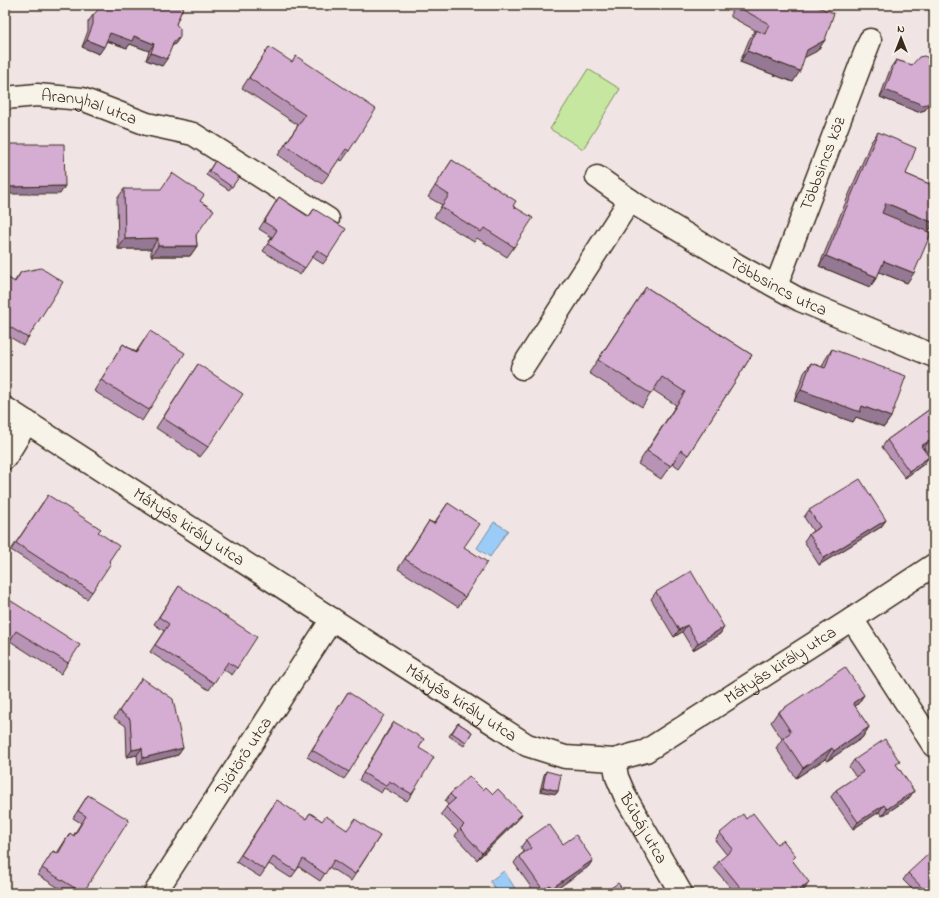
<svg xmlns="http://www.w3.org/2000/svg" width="939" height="898" font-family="'Indie Flower',sans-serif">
<rect width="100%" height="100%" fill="#f0e5e4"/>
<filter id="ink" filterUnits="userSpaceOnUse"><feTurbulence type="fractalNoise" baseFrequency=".025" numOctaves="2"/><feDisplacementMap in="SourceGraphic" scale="8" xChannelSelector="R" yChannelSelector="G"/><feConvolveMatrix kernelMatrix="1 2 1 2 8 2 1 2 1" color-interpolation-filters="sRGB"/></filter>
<g filter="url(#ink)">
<path fill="#c5e7a0" stroke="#80885f" d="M588 69 620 89 583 149 550 129Z"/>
<path fill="#9bccf7" stroke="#758ba0" d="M494 522 508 530 490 557 477 548Z
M504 871 518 893H498L490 881Z"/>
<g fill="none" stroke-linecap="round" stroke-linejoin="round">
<defs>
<g id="street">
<path id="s1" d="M5 98 37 95 82 99 147 124 193 134 328 219"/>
<path id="s2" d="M597 177 637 205 737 265 800 300 934 356"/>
<path id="s3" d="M776 286 870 40"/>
<path d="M522 368 630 200"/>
<path id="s4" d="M5 408 527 745 565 757 614 760 646 751 852 619 934 565"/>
<path d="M5 458 27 422"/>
<path d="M852 619 934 746"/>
<path id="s5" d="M614 760 617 777 626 798 681 893"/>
<path id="s6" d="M155 893 332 619"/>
</g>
</defs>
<use href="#street" stroke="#3b2a1e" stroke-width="25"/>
<use href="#street" stroke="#f7f3e8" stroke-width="22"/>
</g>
<path fill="#b794b5" stroke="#3b2a1e" d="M104 5H184L176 24 180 37 175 44 172 46 162 66 146 60 149 51 130 44 127 48 107 41 99 54 82 47 88 31V22L93 15 103 9Z
M731 5H813L825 40 817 51 804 57 793 82 740 62 749 40 755 30 731 17Z
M269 47 349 151 342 161 339 159 322 184 278 155 298 125 242 88Z
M896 60 912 65 934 60V106L929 104 925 110 918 112 880 97 891 67Z
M878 132 906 174 934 186V224L928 232 907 283 879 272 877 277 870 287 819 266 871 142Z
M452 160 513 206 514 247 507 257 477 238 474 242 434 217 442 205 428 197Z
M215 161 239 177 229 190 206 175Z
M124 189 200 201 196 235 197 246 190 256H151V249H118L117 199Z
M279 197 309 216 314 209 328 257 323 264 312 257 300 275 263 251 272 237 259 229Z
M21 272 28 338 23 345 5 334V276L14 282Z
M646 287 752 355 688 455 679 468 672 463 661 479 638 464 676 405 653 390 642 407 589 373Z
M150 331 149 410 142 421 94 391 123 344 136 352Z
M832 349 891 417 884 427 856 417 853 422 794 401 804 373 811 363 822 367 825 360Z
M198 364 208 447 200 457 156 428Z
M934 406V463L924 448V464L905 478 882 447 887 440Z
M43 502 98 532 109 561 92 592 87 599 11 550Z
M448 503 464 547 465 597 458 607 398 569 429 521 434 523Z
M809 510 886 520 881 527 819 565 804 541 809 534 813 531 804 517Z
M179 586 237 668 232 675 223 669 209 690 150 652 164 631 154 624Z
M656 592 724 627 720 634 693 650 682 632 674 637 651 599Z
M5 597 68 663 61 674 10 641Z
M142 678 183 748 178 755 138 765 137 755 127 757 126 726 114 718Z
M348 692 349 772 344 779 307 757Z
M864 695 857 705 855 707 869 727 862 738 827 761 825 759 796 778 776 748 782 739 771 722 778 712Z
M394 722 419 748 412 794 407 801 384 788 381 793 359 780 389 729Z
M458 723 472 732 464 746 449 736Z
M854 760 897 766 914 791 909 798 882 816 879 812 853 829 831 797 836 790 856 777 849 767Z
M546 771 558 791 556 794 540 791 544 775Z
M483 790 517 821 477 860 455 836 458 831 441 814 448 805 445 801 450 794Z
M88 795 83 893H67L38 875 53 851 57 853 70 833 73 836 81 823 73 818Z
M272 807 306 819 310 813 322 821 347 830 380 836 351 881 329 867 320 881 299 867 291 878 269 864 260 877 236 862Z
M746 819 777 844 793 861 805 889 800 893H735L714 868 719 861 727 855 715 840 720 833Z
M526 840 563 844 593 860 588 867 551 893H546L545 892 544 893H535L514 863 519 856 524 852 521 847Z
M908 873 934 893H916L903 880Z"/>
<path fill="#957893" stroke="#3b2a1e" d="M6 5H15L5 10V7Z
M110 33 134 36 154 44 149 51 130 44 127 48 105 40Z
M180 37 175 44 169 48 174 41Z
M87 40 104 47 99 54 82 47Z
M825 40 817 51 800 60 807 50Z
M747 51 800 71 793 82 740 62Z
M151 53 167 59 162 66 146 60Z
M885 90 933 97H934V106L929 104 925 110 918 112 880 97Z
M65 186 60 194H5V187Z
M886 203 934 223V224L927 233 879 213Z
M158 238 151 249H118L125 239Z
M158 246H197L190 256H151Z
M826 256 877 277 870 287 819 266Z
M884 261 914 273 907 283 877 271Z
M801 390 862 406 891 417 884 427 856 417 853 422 794 401Z
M929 441 924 448 917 453 921 446Z
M929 457 924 464 905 478 909 471Z
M886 520 881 527 819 565 824 558Z
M687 625 682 632 674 637 679 630Z
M724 627 720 634 693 650 698 643Z
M864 695 857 705 845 713 853 703Z
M869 727 862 738 827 761 834 751Z
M142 748 137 755 127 757 132 750Z
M183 748 178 755 138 765 143 758Z
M832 748 825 759 796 778 803 768Z
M543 787 558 791 556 794 540 791Z
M914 791 909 798 882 816 887 809Z
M884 805 879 812 853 829 858 822Z
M522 814 517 821 477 860 482 853Z
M593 860 588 867 551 893H549L552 888Z
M809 882 805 889 800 893H796Z
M550 885 545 892 544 893H540L543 890Z"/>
<path fill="#d5acd2" stroke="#3b2a1e" d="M106 5H184L176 24 180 29V37L174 41 167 59 151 53 154 44 134 36 132 41 110 33 104 47 87 40 93 24V15L99 9H105Z
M738 5H813L834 13 825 40 807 50 800 71 747 51 756 30 765 34 769 24 738 7Z
M269 47 292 62 296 56 376 109 349 151 346 149 329 174 285 145 305 115 249 78Z
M924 56 934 60V97H933L930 103 923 105 885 90 896 60 912 65 919 57Z
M878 132 916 148 906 174 934 186V223L886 203 882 213 931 233 914 273 884 261 877 277 826 256Z
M5 144H64L65 186 5 187Z
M452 160 516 201 513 206 533 218 514 247 484 228 481 232 441 207 449 195 435 186Z
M215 161 239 177 232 187 209 171Z
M172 173 204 195 200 201 214 210 196 235 197 246H158V238L125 239 124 189H161Z
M279 197 309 217 314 209 346 229 328 257 317 250 305 268 268 244 277 230 264 222Z
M41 268 63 282 28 338 5 324V276L15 282 21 272Z
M646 287 752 355 688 455 681 450 671 466 647 451 685 392 662 377 651 394 598 360Z
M150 331 185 353 149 410 101 380 123 344 136 353Z
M832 349 906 376 891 417 862 406 860 412 801 390 811 363 825 368Z
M198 364 243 394 208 447 163 418Z
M934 406V449L929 441 921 446 929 457 909 471 887 440Z
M860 479 886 520 824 558 809 534 820 527 809 510Z
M48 495 101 529 98 532 119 546 109 561 111 563 92 592 16 543Z
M448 503 480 524 464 547 487 562 465 597 405 559 429 521 434 524Z
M691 571 724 627 698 643 687 625 679 630 656 592Z
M179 586 257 637 237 668 228 662 214 683 155 645 169 624 159 617Z
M5 597 80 645 68 663 16 631 5 649Z
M845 667 864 695 853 703 869 727 834 751 832 748 803 768 783 738 791 732 778 712Z
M142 678 173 699 183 748 143 758 142 748 132 750 130 719 119 711Z
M348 692 384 715 349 772 312 750Z
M394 722 424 739 419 748 434 757 412 794 389 781 386 786 363 773Z
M458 723 472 732 466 742 452 733Z
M885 739 900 762 896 764 914 791 887 809 884 805 858 822 836 790 863 772 854 760Z
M546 771 561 775 558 791 543 787Z
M469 776 483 790 486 787 493 794 498 789 522 814 482 853 460 829 464 825 446 807 455 799 450 794Z
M88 795 129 820 83 893 42 868 53 851 58 854 70 833 74 836 86 816 78 811Z
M277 800 306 819 310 813 322 821 326 816 347 830 355 819 380 836 355 874 334 860 325 874 303 859 296 871 273 857 265 870 241 855Z
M753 813 777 844 783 840 796 856 792 860 809 882 796 893H760L757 889 752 893H745L719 861 733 849 720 833 743 814 746 819Z
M549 824 563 844 576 835 593 860 552 888 550 885 543 890 519 856 531 848 526 840Z
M934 849V892L933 893H927L908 873Z
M618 883 625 893H604Z
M853 888 858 893H848Z"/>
</g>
<g text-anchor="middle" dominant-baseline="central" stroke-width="3" stroke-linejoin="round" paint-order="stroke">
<g font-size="17" fill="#3b2a1e" stroke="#f7f3e8">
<text stroke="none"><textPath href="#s1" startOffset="86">Aranyhal utca</textPath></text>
<text stroke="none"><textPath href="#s3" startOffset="131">Többsincs köz</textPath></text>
<text stroke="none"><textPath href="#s2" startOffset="212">Többsincs utca</textPath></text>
<text stroke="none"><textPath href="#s4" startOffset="219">Mátyás király utca</textPath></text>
<text stroke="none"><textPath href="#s4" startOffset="903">Mátyás király utca</textPath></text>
<text stroke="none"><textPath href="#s4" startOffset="543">Mátyás király utca</textPath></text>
<text stroke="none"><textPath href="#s6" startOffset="163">Diótörő utca</textPath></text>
<text stroke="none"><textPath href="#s5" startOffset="75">Bűbáj utca</textPath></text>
</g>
</g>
<rect width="939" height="898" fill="none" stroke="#f7f3e8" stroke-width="20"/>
<rect x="10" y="10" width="919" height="878" fill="none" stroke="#3b2a1e" stroke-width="1.5" filter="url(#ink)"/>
<g transform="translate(901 38)" stroke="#f7f3e8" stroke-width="3" paint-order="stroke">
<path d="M0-3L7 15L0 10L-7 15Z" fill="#3b2a1e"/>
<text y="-6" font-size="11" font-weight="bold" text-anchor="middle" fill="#3b2a1e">N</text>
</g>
</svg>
